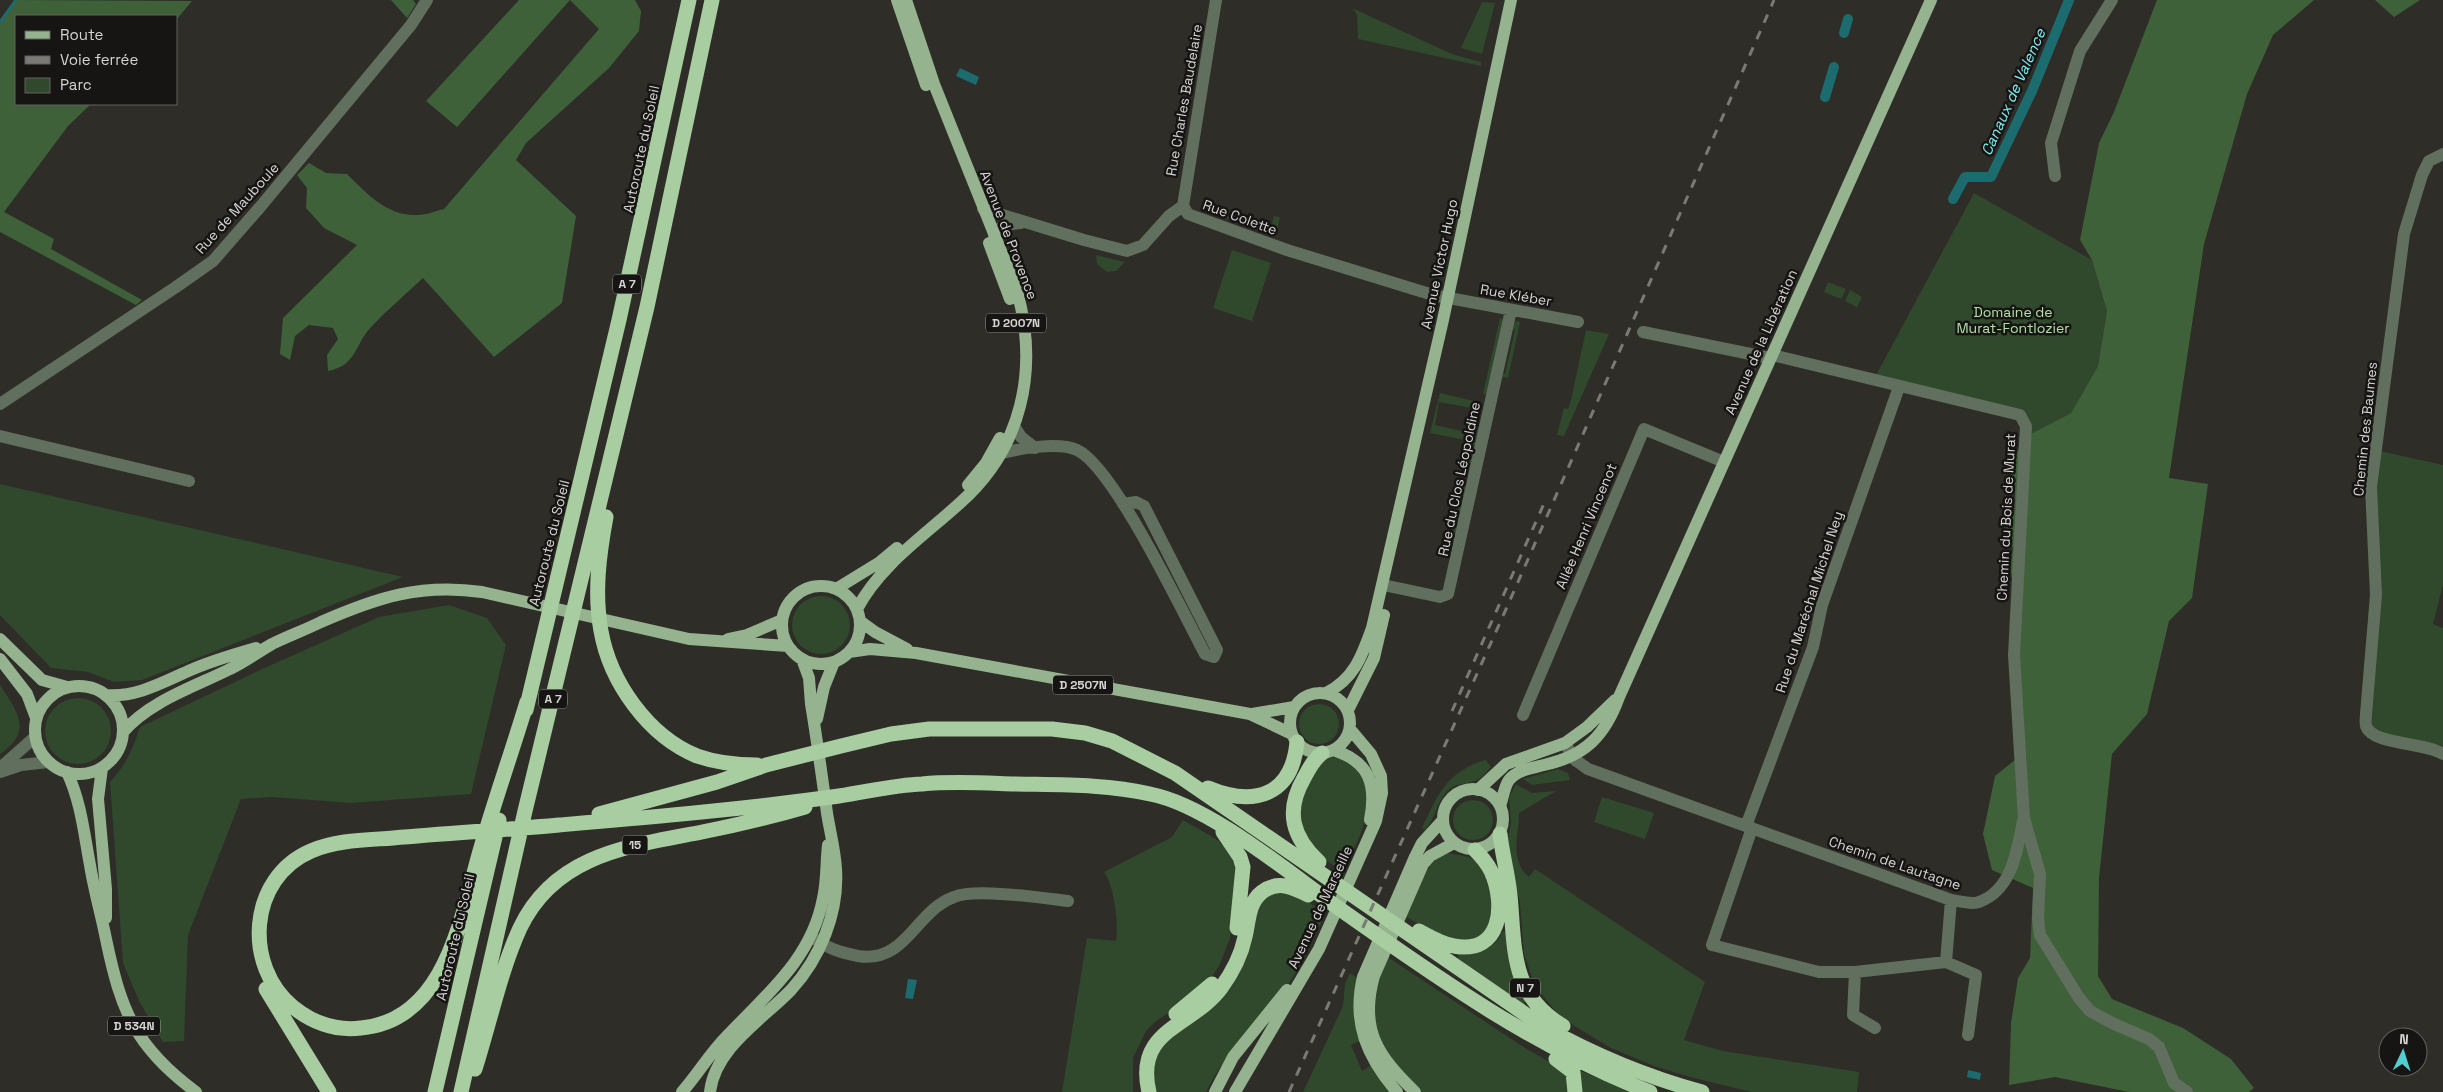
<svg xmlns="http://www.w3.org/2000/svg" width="2443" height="1092" font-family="'Space Grotesk',sans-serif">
<rect width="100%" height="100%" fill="#2e2d28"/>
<path fill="#30482b" d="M1482 2 1495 3 1482 54 1461 48Z
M1352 8 1452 54 1481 62V66L1358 39 1357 14Z
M1974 193 2092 260 2107 311 2098 366 2071 413 2025 437 2020 415 1874 379Z
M1212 213 1269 223 1263 231Z
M1274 216 1280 217 1276 236 1266 232 1272 224Z
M1232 250 1271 263 1252 321 1213 308Z
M1096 255 1125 262 1116 271 1107 272 1097 264Z
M1828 282 1846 289 1841 299 1824 292Z
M1850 290 1862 297 1857 307 1845 301Z
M1500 318 1503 319 1487 395 1483 394Z
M1516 321 1520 322 1508 378 1503 377 1501 374H1505L1515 330 1511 329Z
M1586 330 1609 334 1564 436 1557 435 1564 408 1568 409 1571 400Z
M1440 393 1478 402 1477 409 1439 402 1435 425 1471 433 1470 441 1430 433Z
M1476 427 1481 428 1469 477 1466 476Z
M2376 450 2443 465V585L2433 624 2443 628V746L2374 736 2366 714Z
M0 484 403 577 142 680 114 682 88 672 51 668 0 615Z
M1463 486H1466L1455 544 1451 543Z
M792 625a29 29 0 1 1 58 0a29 29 0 1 1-58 0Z
M449 605 487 618 506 645 471 794 351 803 272 797 241 799 188 935 184 1041 163 1042 139 1001 123 963 110 782C126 765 133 748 140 727L260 670 379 617Z
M0 685C18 712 33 732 0 754Z
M45 731a33 33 0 1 1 66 0a33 33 0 1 1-66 0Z
M1299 724a20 20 0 1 1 40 0a20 20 0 1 1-40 0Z
M1335 757C1344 758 1347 761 1354 768 1384 795 1357 843 1343 872L1314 852 1304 840 1298 814 1304 787 1323 760Z
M1486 760 1491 767C1487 771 1483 777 1477 780 1467 785 1457 782 1448 790 1436 802 1436 818 1425 830L1422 828C1438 794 1448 770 1486 760Z
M1558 769 1568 773 1570 780 1532 785 1523 779Z
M1516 784 1532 793 1556 791 1519 813C1519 834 1509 861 1529 877L1535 869 1705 982 1684 1040 1723 1051 1859 1072 1857 1092H1751L1690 1077 1654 1066 1611 1048 1576 1027 1557 1013 1535 986 1524 954 1520 903 1507 844 1511 823 1509 797Z
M1602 797 1654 813 1645 839 1594 822Z
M1453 820a20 20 0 1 1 40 0a20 20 0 1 1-40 0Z
M1183 820 1216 839 1230 851 1235 861 1237 881 1230 938 1220 964 1208 983 1185 1002 1156 1021 1146 1031 1133 1058V1092H1062L1087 938 1116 941C1119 924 1114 885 1104 872L1172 837Z
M1448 853C1457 855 1473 856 1480 864 1487 872 1491 890 1492 900 1496 964 1435 936 1404 915L1432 861Z
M1285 891 1303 898 1325 914C1312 942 1300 970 1281 994 1256 1027 1223 1055 1206 1092H1156L1151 1072 1157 1049 1208 1009 1265 896Z
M1503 931 1508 933 1515 976 1525 1002 1523 1005 1458 959 1459 955C1479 954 1493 950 1503 931Z
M1386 956 1525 1048 1560 1068 1567 1076 1569 1092H1422L1396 1069 1378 1041 1372 1002Z
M1350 973 1359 979 1360 1041 1351 1045 1362 1071 1372 1065 1392 1092H1303L1343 1006 1345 984Z
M1581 1071 1633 1092H1580L1578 1074Z"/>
<path fill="#3f6139" d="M16 0 192 1 176 20V16H16V104H91L68 126 4 212 54 239 51 249 142 300 136 305 0 232V22Z
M391 0H413L416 4 407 18Z
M519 0H570L457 127 426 101Z
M570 0H635L641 11 639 31 609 68 526 143 516 160 576 216 562 303 494 357 423 278C406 294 388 309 372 326 354 344 358 365 328 371L327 355 338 339 333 328 309 325 295 336 290 360 280 354 283 318 357 245 324 228 306 208 307 188 297 175 309 163 326 173 347 174C366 193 388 217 418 215 426 215 436 211 444 209L599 29Z
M2157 0H2314L2273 35 2247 94 2204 244 2169 478 2208 484 2192 598 2169 621 2147 714 2112 754 2099 878 2098 976 2112 999 2183 1028 2231 1059 2254 1088 2249 1092H2129L2055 1077 2009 1085 2011 1023 2018 978 2030 958 2033 888 1992 870 1983 834 1995 776 2016 759 2025 738 2021 714 2016 586C2008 573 2011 563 2013 548L2005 534 2007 526 2014 515 2015 493 2011 476V463L2025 437 2071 413 2098 366 2107 311 2092 260 2080 240 2099 143 2114 112Z
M2375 0H2420L2394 17Z"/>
<path fill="#1c6b6e" d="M960 68 979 77 976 85 956 76Z
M908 979 917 980 913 999 905 998Z
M1968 1070 1981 1073 1980 1080 1967 1077Z"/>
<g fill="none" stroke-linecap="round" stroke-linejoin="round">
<path stroke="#1c6b6e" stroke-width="3" d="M0 22 16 0"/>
<path stroke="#1c6b6e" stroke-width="10" d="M1844 33 1848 19
M1825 97 1834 67
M1953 199 1965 177H1991L2032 91 2069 0"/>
<path stroke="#61705e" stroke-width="12" d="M2443 154 2429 161 2422 175 2404 234 2371 487 2376 595 2366 714C2366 717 2365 723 2366 726 2372 745 2425 742 2443 754
M2055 176 2051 143 2080 51 2112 0
M1183 206 1188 214 1196 217 1287 250 1433 295 1578 322
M1183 206 1216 0
M983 209 1084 240 1127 251 1143 245 1169 216 1183 206
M994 236C999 225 1010 224 1021 223
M1643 332 1770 358
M1772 355 2020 415 2026 426 2014 655 2024 818 2040 874 2038 919 2040 935 2079 998 2090 1011 2112 1023 2149 1039 2159 1047 2174 1083 2187 1092
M0 404 176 287 213 261 261 206 411 25 427 0
M1014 426 1021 437 1035 448
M0 436 189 481
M1002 453C1022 448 1059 442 1077 450 1114 467 1183 613 1205 654L1214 657 1217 650 1144 506 1136 502 1123 504
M1388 586 1440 597 1448 594 1511 310
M1523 715 1644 429 1724 462
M1565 743 1574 759 1588 769 1951 900C1959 901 1972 905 1979 902 2012 890 2017 851 2023 821
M0 768 35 737
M0 772 21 765 48 762
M1746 826 1813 647 1822 605 1899 387
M1752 828 1712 945 1819 972H1855L1946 962 1951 900
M813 938C830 949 838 952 858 956 906 964 915 911 954 897 976 888 1042 898 1068 901
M1946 962 1976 975 1968 1035
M1855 972 1853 1015 1875 1028"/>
<path stroke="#94b38e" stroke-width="12" d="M897 0 926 85
M989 243 1010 299
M968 485 986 463 1000 438
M782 625a39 39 0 1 1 78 0a39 39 0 1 1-78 0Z
M836 589 880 562 897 548
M857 609C880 565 924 536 960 503 1022 448 1039 370 1017 291L934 84 906 0
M860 621 875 632 907 649
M0 639 42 680 67 687
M728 639 747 635 782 620
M849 652 870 649 916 653 1250 714 1292 734
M0 659 27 694 36 718
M35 730a44 44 0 1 1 88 0a44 44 0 1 1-88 0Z
M1290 723a30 30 0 1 1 60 0a30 30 0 1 1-60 0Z
M1326 693C1354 679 1362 656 1372 628L1443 320 1511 0
M105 695C137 698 165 681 193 669 214 660 235 654 256 648
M1348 710 1374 658 1384 615
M1252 714 1294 707
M817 719 824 687 834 662
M123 732C150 701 194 687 230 669 245 662 258 652 272 644 288 636 305 630 321 622 376 598 420 583 482 592L689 639 788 646
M1333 750C1369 761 1377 784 1370 820
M102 768 98 799 106 889V918
M67 772C81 802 84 833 90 865 94 890 101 914 106 939 121 1011 135 1047 196 1092
M1443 819a30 30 0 1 1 60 0a30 30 0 1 1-60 0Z
M1478 790 1506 764 1565 743 1587 727 1615 700
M1500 806C1503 798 1504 787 1509 780 1517 770 1532 768 1544 765 1585 756 1605 736 1619 697L1931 0
M682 1092C698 1074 710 1053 727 1036 767 994 812 958 823 898 827 881 826 862 828 845
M710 1092C715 1048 762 1020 791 990 820 958 839 913 836 869 835 850 830 832 827 813 822 777 817 740 811 704L809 678 802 659
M1215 1092 1233 1057 1287 990
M1235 1092 1319 949 1376 821 1382 793 1381 776 1371 754 1350 729
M1397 1092C1367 1057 1352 1023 1363 977L1415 857 1422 843 1443 820
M1415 1092C1378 1056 1359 1030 1374 976L1423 864 1430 856 1454 843"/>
<path stroke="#a7cda1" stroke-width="15" d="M606 517C599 555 594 593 601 631 610 682 648 736 697 756 717 763 737 765 757 765
M527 702C513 748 497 794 483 841 462 908 450 1020 361 1028 336 1031 313 1023 293 1007 243 966 248 878 311 851 336 840 366 840 393 838 448 833 504 830 559 825 652 817 746 809 839 796 867 792 894 785 922 784 952 781 984 783 1015 784 1060 785 1106 784 1150 794 1208 805 1288 872 1337 907 1436 977 1536 1048 1650 1092
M526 710 619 320 689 0
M1208 788C1254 807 1292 796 1297 742
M599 814 717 782 766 765 841 746 891 734 929 729H1052L1085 733 1112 741 1175 773 1544 1027C1594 1055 1647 1077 1702 1092
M1223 832 1240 857 1243 867 1237 928
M1500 834C1502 854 1508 874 1510 895 1515 948 1510 995 1563 1026
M1319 862C1292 837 1285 811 1304 778 1309 769 1313 760 1322 753
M1419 931C1430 937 1442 944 1454 946 1502 955 1506 904 1491 871 1487 863 1481 856 1475 850
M266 989 329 1092
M1176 1014 1212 984
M1556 1059 1573 1072 1575 1092
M475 1069C490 1022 500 972 520 928 555 854 630 846 702 832 737 825 771 817 805 807
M435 1092 499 820
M461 1092 525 811 647 307 712 0
M1149 1092C1134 1029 1192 1027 1221 988 1232 973 1241 956 1245 937 1249 921 1248 903 1262 892 1278 880 1293 887 1308 895"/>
<path stroke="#7a7975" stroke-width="3" stroke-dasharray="9 9" stroke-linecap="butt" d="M1452 711 1546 499
M1289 1092 1507 607 1774 0"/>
</g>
<g text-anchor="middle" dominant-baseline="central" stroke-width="5" stroke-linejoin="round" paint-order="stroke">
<g fill="#161513" stroke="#9c9b99" stroke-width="1">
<rect x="613" y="274.5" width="28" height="19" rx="4"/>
<rect x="986" y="313.5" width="60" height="19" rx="4"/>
<rect x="1053" y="675.5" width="60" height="19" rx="4"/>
<rect x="539" y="689.5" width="28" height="19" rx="4"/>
<rect x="622.5" y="835.5" width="25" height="19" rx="4"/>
<rect x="1510" y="978.5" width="30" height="19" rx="4"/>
<rect x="108" y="1016.5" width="52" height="19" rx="4"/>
</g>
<g font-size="12" font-weight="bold" fill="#d6d5d2">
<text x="627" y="284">A 7</text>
<text x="1016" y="323">D 2007N</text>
<text x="1083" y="685">D 2507N</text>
<text x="553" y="699">A 7</text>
<text x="635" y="845">15</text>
<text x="1525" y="988">N 7</text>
<text x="134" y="1026">D 534N</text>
</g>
<g font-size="14" fill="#d6d5d2" stroke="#161513">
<text transform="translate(1184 100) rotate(-80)">Rue Charles Baudelaire</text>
<text transform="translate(641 149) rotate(-78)">Autoroute du Soleil</text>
<text transform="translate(237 208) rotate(-48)">Rue de Mauboule</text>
<text transform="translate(1240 217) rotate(20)">Rue Colette</text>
<text transform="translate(1009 235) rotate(69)">Avenue de Provence</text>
<text transform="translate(1439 264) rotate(-78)">Avenue Victor Hugo</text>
<text transform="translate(1516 295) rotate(10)">Rue Kléber</text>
<text transform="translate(1761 342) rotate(-66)">Avenue de la Libération</text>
<text transform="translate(2365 429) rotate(-84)">Chemin des Baumes</text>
<text transform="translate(1459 479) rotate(-78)">Rue du Clos Léopoldine</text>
<text transform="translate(2006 517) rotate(-87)">Chemin du Bois de Murat</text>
<text transform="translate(1586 526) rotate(-67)">Allée Henri Vincenot</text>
<text transform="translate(549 543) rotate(-76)">Autoroute du Soleil</text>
<text transform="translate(1809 602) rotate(-72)">Rue du Maréchal Michel Ney</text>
<text transform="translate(1895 863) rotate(19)">Chemin de Lautagne</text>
<text transform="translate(1320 907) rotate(-65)">Avenue de Marseille</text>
<text transform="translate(455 937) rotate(-77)">Autoroute du Soleil</text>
</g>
<g font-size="14" fill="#ade3a2" stroke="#161513">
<text x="2013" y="312">Domaine de<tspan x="2013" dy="16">Murat-Fontlozier</tspan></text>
</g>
<g font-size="15" font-style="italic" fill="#7eeff3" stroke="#161513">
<text transform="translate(2013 92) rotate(-66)">Canaux de Valence</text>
</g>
</g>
<rect x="15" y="15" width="162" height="90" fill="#161513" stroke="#63625f"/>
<rect x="25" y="31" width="25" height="8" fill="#94b38e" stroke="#63625f"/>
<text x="60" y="40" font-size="15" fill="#d6d5d2">Route</text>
<rect x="25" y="56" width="25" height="8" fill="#7a7975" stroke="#63625f"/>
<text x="60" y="65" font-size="15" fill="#d6d5d2">Voie ferrée</text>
<rect x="25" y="78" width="25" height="15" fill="#30482b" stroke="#63625f"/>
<text x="60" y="90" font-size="15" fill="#d6d5d2">Parc</text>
<g transform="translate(2403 1052) rotate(4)"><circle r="24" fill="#161513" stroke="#63625f"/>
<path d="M0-4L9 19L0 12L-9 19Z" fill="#52cdd0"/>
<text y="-8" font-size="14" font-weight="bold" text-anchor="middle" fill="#d6d5d2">N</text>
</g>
</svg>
